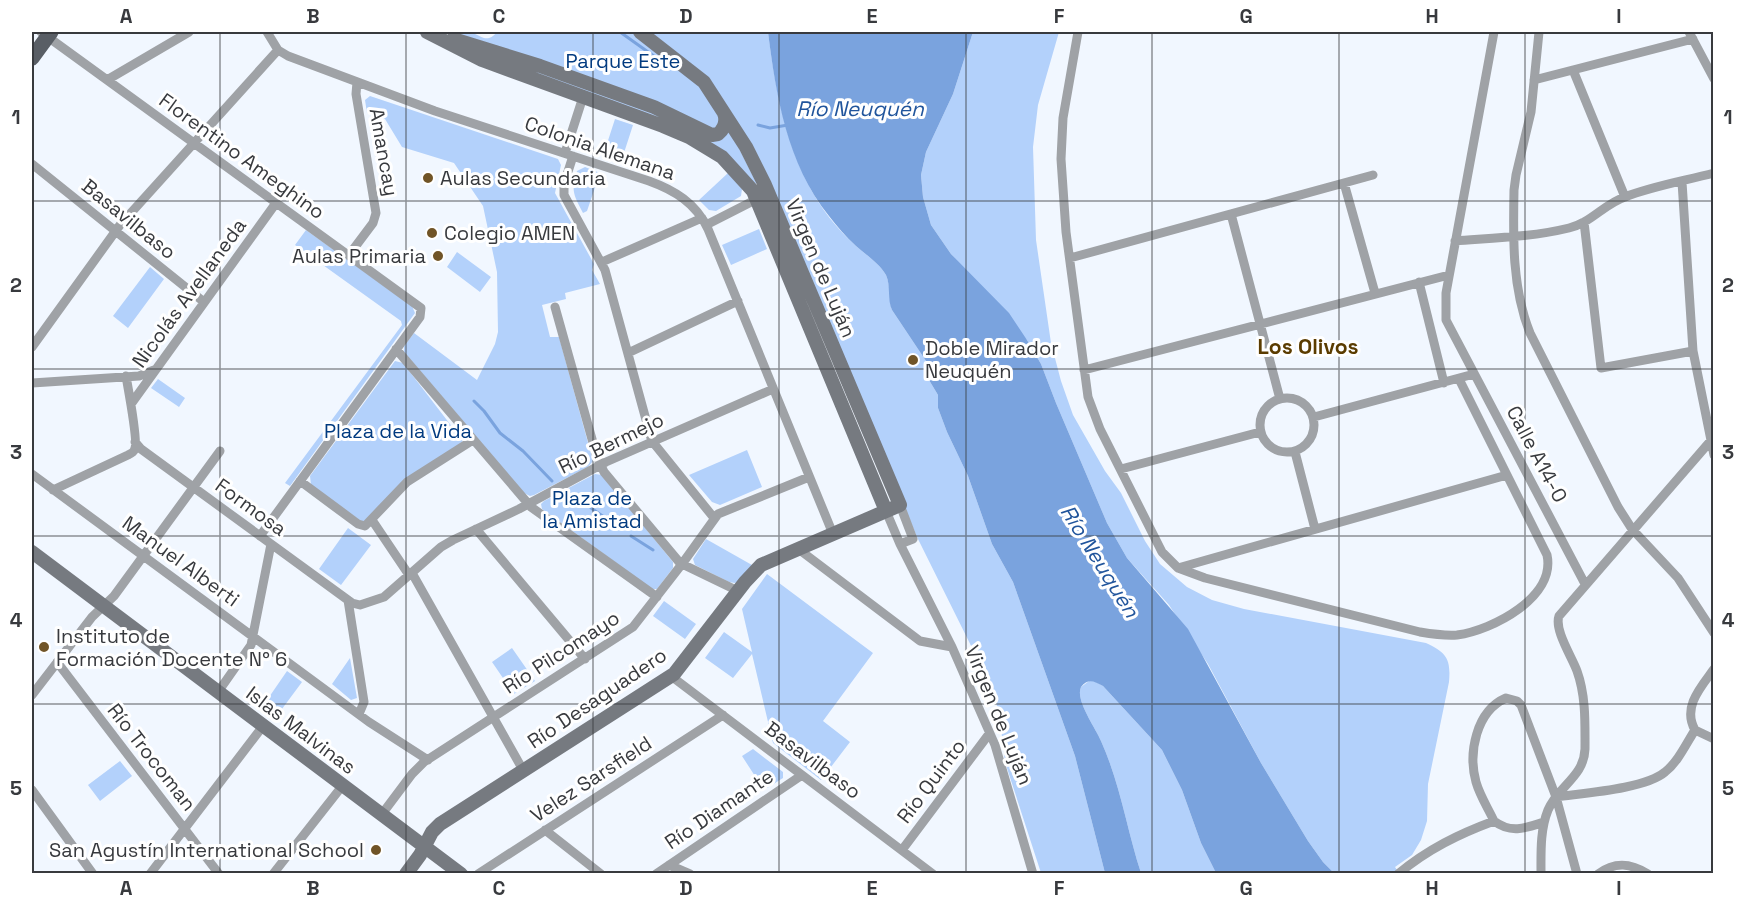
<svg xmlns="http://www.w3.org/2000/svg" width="1745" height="905" font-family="'Space Grotesk',sans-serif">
<rect width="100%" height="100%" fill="#f1f7ff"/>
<path fill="#b3d1fb" d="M449 32C455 32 464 30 470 32 482 36 487 44 497 32H633L694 79 722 117 717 130Z
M647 32H768C776 94 787 156 823 209 832 222 844 235 856 246 866 255 879 263 886 275 891 286 888 298 892 310L928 364 929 380 938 395V408L947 432 968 476 992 544 1013 582 1075 756 1105 873H1041L1005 762 999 712 990 684 917 537 762 168 709 82Z
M973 32H1059L1038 105 1033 147 1036 240 1051 343 1061 381 1073 415 1105 471 1121 493 1145 541 1160 564 1187 587 1212 600 1244 609 1426 643C1447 653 1451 659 1449 682L1428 784 1427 821 1421 840 1412 855 1395 867 1399 873H1334L1323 862 1308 841 1261 763 1208 664 1169 605 1127 558 1107 523 1056 403 1041 364 1027 340 951 254 931 225 923 197 921 175 926 152 953 94Z
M467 47 693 127 730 130 757 184 754 183 727 155Z
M370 96 558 159 561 165 555 193 594 264 592 270 600 284 565 293 566 299 542 305 550 337H559L593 461 588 467 534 495 530 496 524 493 404 352V346L414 333 477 380 495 344 498 332 497 272 483 206 454 163 402 147 385 119 367 113 365 100Z
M615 119 633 125 621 162 603 156Z
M585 167 600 173 587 211 583 213C573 194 571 191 577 171Z
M728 173 742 189 741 196 716 211 709 210 699 200Z
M759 229 767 249 731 265 722 245Z
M306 230 412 306 415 313 290 486 285 483 402 325 401 321 295 245Z
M457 252 491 277 480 292 447 267Z
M150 267 164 279 128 328 113 316Z
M395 361 403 363 463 441 367 521 362 522 311 485 310 476Z
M158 379 185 398 179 407 151 388Z
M747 450 762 487 720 505 712 502 689 475Z
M595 474 602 475 673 562V568L657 589H652L542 509 541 504 544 501Z
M348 528 371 545 341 585 319 569Z
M706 539 752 565 738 582 735 583 729 582 695 565 693 559Z
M767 574 873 653 823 721 850 742 821 780 773 743 752 654 733 678 705 658 724 632 752 652 742 609Z
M664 601 696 624 685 639 653 616Z
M512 648 535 681 514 694 492 662Z
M350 658 357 698 351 700 332 684Z
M287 671 302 682 279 713 265 703Z
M1089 681H1094L1103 686 1162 750 1182 790 1201 843 1216 873H1141C1127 830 1120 783 1101 741 1095 727 1075 700 1081 687Z
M753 749 783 772V778L764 790 742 756Z
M120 761 132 776 100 801 88 785Z"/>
<path fill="#7aa3de" d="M768 32H973L953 94 926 152 921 175 923 197 931 225 951 254 1009 313 1027 340 1041 364 1056 403 1107 523 1127 558 1188 629 1261 763 1308 841 1323 862 1334 873H1216L1201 843 1182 790 1162 750 1103 686C1094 681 1088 678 1081 687 1075 700 1095 727 1101 741 1120 783 1127 830 1141 873H1105L1075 756 1013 582 992 544 968 476 947 432 938 408V395L929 380 928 364 892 310C887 299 891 286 886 275 879 263 866 255 856 246 846 237 837 226 829 216 787 164 776 95 768 32Z"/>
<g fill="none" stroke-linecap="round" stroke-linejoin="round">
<path stroke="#7aa3de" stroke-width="3" d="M620 32 665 64
M758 125 770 128 788 125
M474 401 484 411 500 433 523 451 552 481
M591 508 604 517
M631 536 653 550"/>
<path stroke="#9fa2a6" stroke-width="9" d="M41 32 421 308 420 317 260 536
M267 32 278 50 288 56 435 111 649 181C674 190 696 203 708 229L833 534
M1078 32 1063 118 1061 159 1066 232 1088 397 1100 429 1162 552 1178 568 1205 578 1420 632C1432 634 1445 636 1457 635 1493 630 1556 597 1547 555L1459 379
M1494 32 1446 293V320L1585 584
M1539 32 1531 112 1516 175 1514 190C1513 238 1512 288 1530 333L1618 507 1632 529 1678 578 1714 633
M1689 32 1714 79
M1573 70 1625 197
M107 80 189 32
M1534 80 1693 39
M565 153 583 97
M573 156 564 184V195L605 270 651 438 656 446 714 518
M32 164 204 302
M1682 182 1693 351 1714 455
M1344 183 1375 293
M1231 214 1280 399
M1584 222 1601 368 1693 351
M706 225 761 197
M1455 241C1493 238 1532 237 1569 228 1591 223 1604 204 1625 197 1653 186 1684 181 1714 173
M349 255 373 223 376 213 356 94 357 82
M1070 258 1373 175
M602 262 702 218
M1419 282 1444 383
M555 307 597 457 604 472 680 563 738 591
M32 347 120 225 278 50
M396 349 531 507 657 597
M628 353 738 301
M1084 370 1449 275
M32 383 139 376 154 370
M1260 425a27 27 0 1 1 54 0a27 27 0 1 1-54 0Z
M131 404 276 203
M1314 417 1474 374
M135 442 141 449 352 603 360 605 384 597 441 547 453 540 519 509 606 462 773 389
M1295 452 1315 529
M1121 469 1260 432
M32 474 369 722 428 760
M300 481 358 524 365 526 407 482 473 440
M53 490 128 455C132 453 134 452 135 448 138 440 128 388 126 376
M886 511 900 544 952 647 995 745 1033 874
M372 520 409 575
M476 529 585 659
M900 544 913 539 900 505
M797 548 920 641 952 647
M1178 568 1507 475
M412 573 523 770
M348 600 364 702 359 714
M57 662 219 874
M1714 669C1701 687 1682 707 1695 730L1714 739
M671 676 933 874
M218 692 251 645 271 544
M32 695 92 617 114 596 220 451
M32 790 93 874
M1556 797C1584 793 1645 789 1665 772 1678 762 1686 744 1695 730
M382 814 412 774 424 762 633 627 682 564 718 514 809 477
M1544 822C1526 828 1511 834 1494 821 1488 808 1480 796 1476 782 1468 753 1476 711 1506 698L1517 701 1521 705 1556 797 1577 874
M545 830 601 874
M902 850 989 734
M669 865 690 874
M150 874 263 726
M273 874 343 785
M478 874 723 715
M656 874 802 775
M1398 874C1428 849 1459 834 1494 821
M1541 874C1541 852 1540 830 1548 810 1558 786 1584 777 1585 749 1585 723 1586 696 1577 671 1572 657 1554 630 1559 616L1714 437
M1598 874C1615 861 1631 863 1648 874"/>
<path stroke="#767a80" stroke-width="14" d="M427 32 482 60 663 126 689 137 722 157 753 191 886 511
M453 39 540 66 654 107 712 135 718 134C725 128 727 121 724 113
M32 552 461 874
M406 874 420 855 432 832 440 824 674 674 745 582 761 565 900 505 765 185 746 147 704 82 640 32"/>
<path stroke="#595e65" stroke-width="15" d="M32 58 51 32"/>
</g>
<path fill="none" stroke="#383a3e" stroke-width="1.5" stroke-opacity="0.55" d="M220 32V874M406 32V874M593 32V874M779 32V874M966 32V874M1152 32V874M1339 32V874M1525 32V874M32 201H1714M32 369H1714M32 536H1714M32 704H1714"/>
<g fill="#705427" stroke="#fff" stroke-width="2">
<circle cx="428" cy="178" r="6"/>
<circle cx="432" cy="233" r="6"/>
<circle cx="438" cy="256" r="6"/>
<circle cx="913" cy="360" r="6"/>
<circle cx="44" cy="647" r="6"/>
<circle cx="376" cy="850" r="6"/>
</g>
<g text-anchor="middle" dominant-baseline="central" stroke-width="6" stroke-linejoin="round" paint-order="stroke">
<g font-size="20" fill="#023b80" stroke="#fff">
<text x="623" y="61">Parque Este</text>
<text x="398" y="431">Plaza de la Vida</text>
<text x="592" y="498">Plaza de<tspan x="592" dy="23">la Amistad</tspan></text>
</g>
<g font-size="20" fill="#383a3e" stroke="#fff">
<text transform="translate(600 148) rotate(19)">Colonia Alemana</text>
<text transform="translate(384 152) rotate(80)">Amancay</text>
<text transform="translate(242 156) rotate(36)">Florentino Ameghino</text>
<text transform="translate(129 219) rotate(39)">Basavilbaso</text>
<text transform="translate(821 268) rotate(67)">Virgen de Luján</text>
<text transform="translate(189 293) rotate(-54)">Nicolás Avellaneda</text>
<text transform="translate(611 443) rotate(-26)">Río Bermejo</text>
<text transform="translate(1537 454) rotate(62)">Calle A14-0</text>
<text transform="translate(251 507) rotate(36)">Formosa</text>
<text transform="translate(181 561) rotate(36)">Manuel Alberti</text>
<text transform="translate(561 652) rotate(-33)">Río Pilcomayo</text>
<text transform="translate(597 698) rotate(-34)">Río Desaguadero</text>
<text transform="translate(999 715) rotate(68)">Virgen de Luján</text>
<text transform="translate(301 730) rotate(37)">Islas Malvinas</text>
<text transform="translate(152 757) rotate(52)">Río Trocoman</text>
<text transform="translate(813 760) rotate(37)">Basavilbaso</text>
<text transform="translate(591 779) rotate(-33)">Velez Sarsfield</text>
<text transform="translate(931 781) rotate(-53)">Río Quinto</text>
<text transform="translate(719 809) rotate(-34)">Río Diamante</text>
</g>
<g font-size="20" fill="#383a3e" stroke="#fff" text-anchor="start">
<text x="440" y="178">Aulas Secundaria</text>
<text x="444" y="233">Colegio AMEN</text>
<text x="426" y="256" text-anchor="end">Aulas Primaria</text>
<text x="925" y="348">Doble Mirador<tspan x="925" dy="23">Neuquén</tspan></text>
<text x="56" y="636">Instituto de<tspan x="56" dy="23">Formación Docente N° 6</tspan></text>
<text x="364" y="850" text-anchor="end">San Agustín International School</text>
</g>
<g font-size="21" font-style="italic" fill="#21559c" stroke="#fff">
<text x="860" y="108">Río Neuquén</text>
<text transform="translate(1100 561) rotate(58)">Río Neuquén</text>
</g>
<g font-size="21" font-weight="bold" fill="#5b3c00" stroke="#fff">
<text x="1308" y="346">Los Olivos</text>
</g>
</g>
<rect width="1745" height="905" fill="none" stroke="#ffffff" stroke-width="66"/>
<rect x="33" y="33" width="1679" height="839" fill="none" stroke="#383a3e" stroke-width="2"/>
<g font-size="20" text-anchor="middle" font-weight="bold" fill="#383a3e">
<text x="126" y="23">A</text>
<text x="313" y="23">B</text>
<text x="499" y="23">C</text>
<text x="686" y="23">D</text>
<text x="872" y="23">E</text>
<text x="1059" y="23">F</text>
<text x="1246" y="23">G</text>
<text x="1432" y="23">H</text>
<text x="1619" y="23">I</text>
<text x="16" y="124">1</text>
<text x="1728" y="124">1</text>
<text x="16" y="292">2</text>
<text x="1728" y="292">2</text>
<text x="16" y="459">3</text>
<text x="1728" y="459">3</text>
<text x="16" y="627">4</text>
<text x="1728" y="627">4</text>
<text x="16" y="795">5</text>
<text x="1728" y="795">5</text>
<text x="126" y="895">A</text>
<text x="313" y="895">B</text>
<text x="499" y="895">C</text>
<text x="686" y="895">D</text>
<text x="872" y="895">E</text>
<text x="1059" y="895">F</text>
<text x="1246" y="895">G</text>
<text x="1432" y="895">H</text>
<text x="1619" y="895">I</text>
</g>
</svg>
